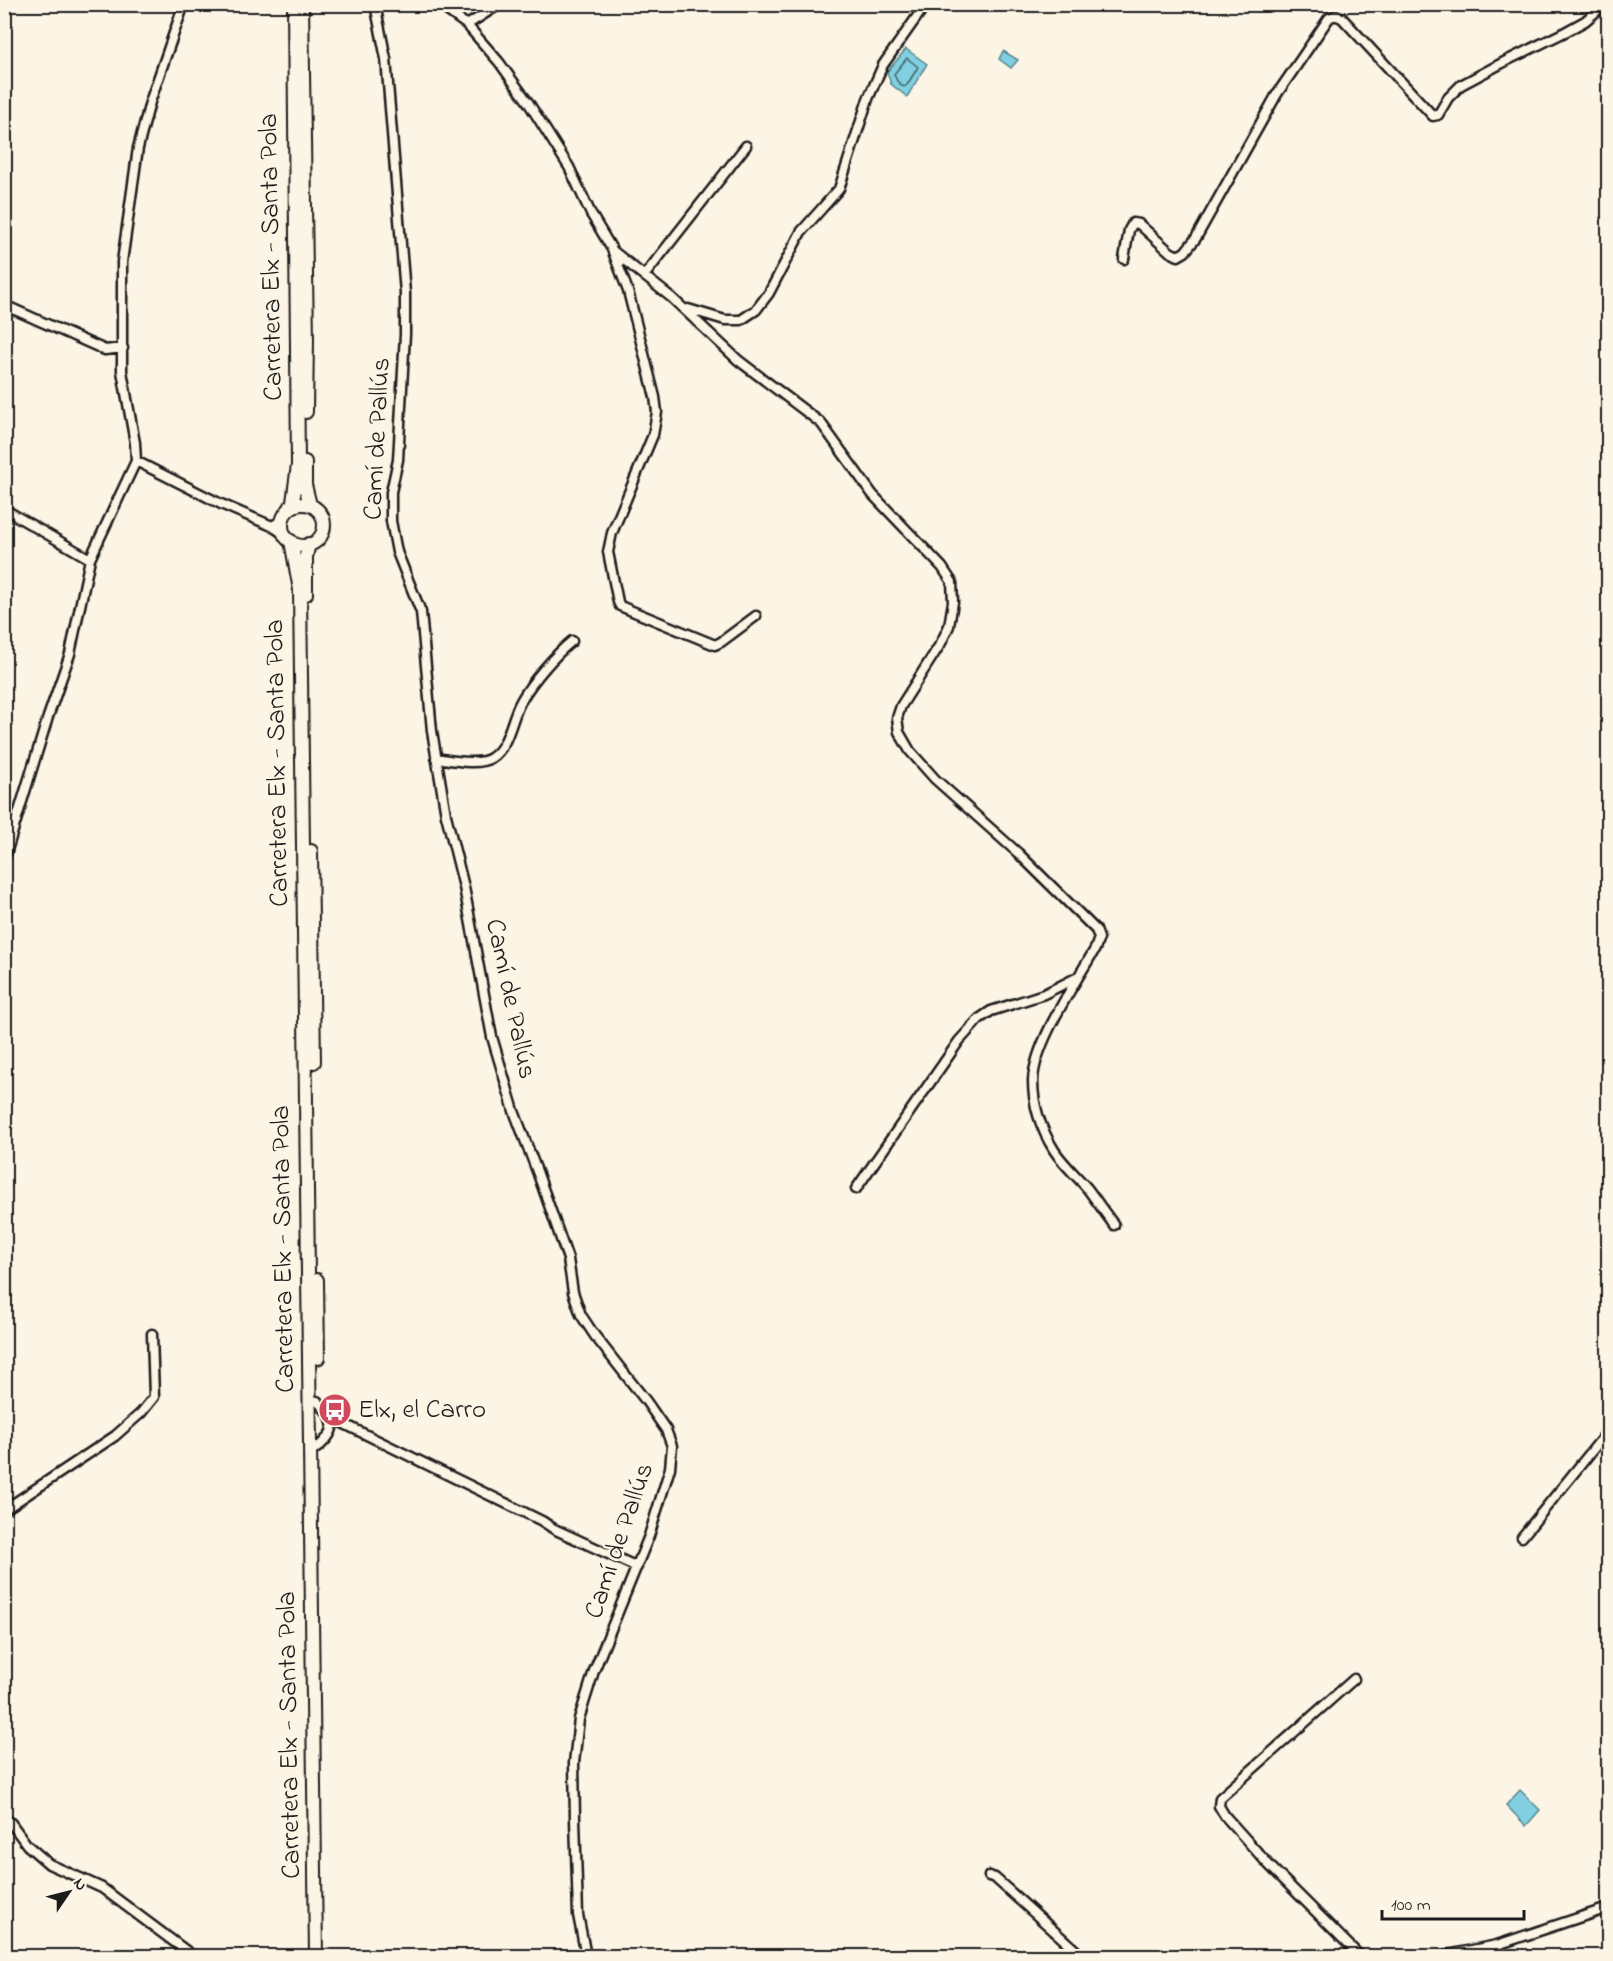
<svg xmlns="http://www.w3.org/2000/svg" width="1613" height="1961" font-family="'Indie Flower',sans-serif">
<rect width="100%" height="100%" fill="#fcf5e5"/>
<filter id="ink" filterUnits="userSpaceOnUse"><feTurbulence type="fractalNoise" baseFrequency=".0167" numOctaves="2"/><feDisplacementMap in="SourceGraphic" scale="12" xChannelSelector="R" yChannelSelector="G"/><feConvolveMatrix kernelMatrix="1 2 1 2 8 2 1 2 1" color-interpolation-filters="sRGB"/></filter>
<g filter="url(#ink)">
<path fill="#81cfe0" stroke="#598792" stroke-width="1.5" d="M906 49 927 64 907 97 891 84 887 72Z
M1003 51 1018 60 1011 68 999 59Z
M1520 1790 1540 1810 1526 1826 1506 1805Z"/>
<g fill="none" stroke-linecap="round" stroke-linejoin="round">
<path stroke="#44646a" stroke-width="1.5" d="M907 58 918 67 907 85 904 87 897 81 894 74Z"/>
<defs>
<path id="minor" d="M375 4 386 59 405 293V334L398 460 391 492V521L397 552 421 612 432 731 446 815 464 887 492 1037 514 1111 538 1174 568 1259 573 1292 581 1315 595 1336 646 1401 666 1430 672 1446 670 1468 649 1536 594 1671 579 1719 574 1763 575 1819 578 1915 586 1956
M438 4 467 25 499 62 528 102 569 167 591 214 613 251 672 298 738 360 821 423 873 495 942 567 952 582 953 602 949 626 941 643 901 706 897 718 899 732 910 751 935 779 1018 853 1096 930 1099 938 1095 949C1076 982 1034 1043 1033 1081 1033 1105 1041 1129 1054 1150 1063 1164 1076 1175 1087 1188 1096 1200 1105 1213 1114 1225
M467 25 500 4
M613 252 628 291 655 397 657 412 653 435 612 533 608 552 618 602 620 606 715 645 721 642 756 616
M1124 259 1129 230 1133 223 1139 224 1170 252 1178 256 1185 252 1196 238 1277 94 1329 18 1335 15 1342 18 1433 116 1438 115 1448 98 1461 85 1506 61 1565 32 1585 21 1605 4
M644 276 746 146
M4 305 105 350 123 348
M688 309 725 320H741L756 310 769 293 801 232 839 189 868 99 883 65 926 4
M136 461 221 504 272 526 284 534
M4 509 90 559
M272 526 283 520
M436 758C451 760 479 766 491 758 509 747 511 718 521 701 532 681 555 655 572 641
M4 860 48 717 70 654 90 559 136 461 135 443 122 371V262L138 148 150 102 184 4
M856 1189 959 1041 979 1019 991 1011 1044 994 1076 978
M317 1401C336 1419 339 1430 317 1448
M332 1418 542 1521 554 1529 637 1567
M4 1510 115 1436 141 1413 154 1397 152 1334
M1522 1537 1608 1431
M1354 1679 1220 1798 1219 1806 1225 1816 1268 1864 1360 1956
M4 1818 11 1823 27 1845 49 1864 102 1888 193 1956
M989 1876 995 1878 1082 1956
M1412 1956H1426
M1442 1956 1497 1945 1608 1908
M1605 1956 1608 1953"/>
<path id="secondary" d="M302 4 307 340 306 412
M305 462V485L310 505
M282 525a21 21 0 1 1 42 0a21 21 0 1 1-42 0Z
M290 508 293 502 298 465 294 4
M291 541 300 590 316 1956
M306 594V556L309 544
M311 851 314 1062
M317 1280 318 1358"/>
</defs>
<use href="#minor" stroke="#1c1c1c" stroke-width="13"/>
<use href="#secondary" stroke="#1c1c1c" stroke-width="16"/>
<use href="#minor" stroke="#fcf5e5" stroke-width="8"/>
<use href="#secondary" stroke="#fcf5e5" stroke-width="12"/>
</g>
</g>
<defs>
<symbol id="bus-disc" viewBox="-11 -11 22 22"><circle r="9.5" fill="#d1495b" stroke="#fcf5e5"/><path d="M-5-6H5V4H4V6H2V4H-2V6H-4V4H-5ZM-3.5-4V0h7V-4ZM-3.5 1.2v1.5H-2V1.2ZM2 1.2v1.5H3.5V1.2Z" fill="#fff"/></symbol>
</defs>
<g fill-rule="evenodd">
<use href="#bus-disc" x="316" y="1391" width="38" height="38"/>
</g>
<g text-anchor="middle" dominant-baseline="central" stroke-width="5" stroke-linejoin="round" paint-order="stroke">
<g font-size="27" fill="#1c1c1c" stroke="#fcf5e5">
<text transform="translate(272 257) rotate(-91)">Carretera Elx - Santa Pola</text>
<text transform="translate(378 439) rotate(-87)">Camí de Pallús</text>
<text transform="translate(278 763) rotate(-91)">Carretera Elx - Santa Pola</text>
<text transform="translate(510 999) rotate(78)">Camí de Pallús</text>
<text transform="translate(284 1249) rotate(-91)">Carretera Elx - Santa Pola</text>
<text transform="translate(620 1541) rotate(-71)">Camí de Pallús</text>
<text transform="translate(290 1735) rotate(-91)">Carretera Elx - Santa Pola</text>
</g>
<g font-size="27" fill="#1c1c1c" stroke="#fcf5e5" text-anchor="start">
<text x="358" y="1410">Elx, el Carro</text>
</g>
</g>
<rect width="1613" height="1961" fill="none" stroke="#fcf5e5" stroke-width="24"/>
<rect x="12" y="12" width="1589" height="1937" fill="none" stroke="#1c1c1c" stroke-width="2" filter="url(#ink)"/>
<g transform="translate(69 1892) rotate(55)" stroke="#fcf5e5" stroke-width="4.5" paint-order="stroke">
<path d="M0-4.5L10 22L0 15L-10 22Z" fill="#1c1c1c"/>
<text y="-9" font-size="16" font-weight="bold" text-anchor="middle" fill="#1c1c1c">N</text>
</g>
<path d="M1382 1910v9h142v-9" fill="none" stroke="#1c1c1c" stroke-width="3"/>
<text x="1391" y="1910" font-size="18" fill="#1c1c1c" stroke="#fcf5e5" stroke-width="4.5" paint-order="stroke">100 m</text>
</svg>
